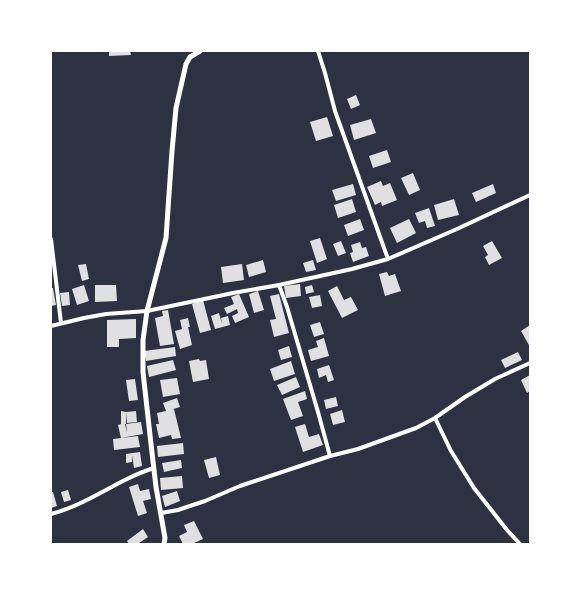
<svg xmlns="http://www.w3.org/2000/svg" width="581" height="595" font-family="'Noto Sans',sans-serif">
<rect width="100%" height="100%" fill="#2d3142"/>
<path fill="#e0e0e3" d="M109 51H130L131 55 109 56Z
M356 95 360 105 351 109 347 99Z
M327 117 333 136 316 141 310 122Z
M371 119 376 133 354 140 350 125Z
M387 150 391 162 373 168 369 156Z
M413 173 420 190 409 195 401 178Z
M381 181 383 186 390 183 397 200 382 206 381 202 375 205 367 187Z
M353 184 356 195 336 201 332 190Z
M493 184 496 193 476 202 472 193Z
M352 199 356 212 338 218 334 205Z
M454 199 459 215 438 220 434 205Z
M429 208 435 226 427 228 425 221 419 223 415 213Z
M360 219 364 230 348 236 344 225Z
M409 219 416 233 397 243 390 228Z
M320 238 327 259 317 263 310 241Z
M341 241 346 253 338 256 333 244Z
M492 241 502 258 489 265 485 257 488 255 483 246Z
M360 242 362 248 366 247 369 256 353 262 350 253 353 252 351 245Z
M263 260 266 272 249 277 246 265Z
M313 260 316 270 306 272 303 263Z
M86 264 89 279 82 281 78 265Z
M242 264 244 280 223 283 221 267Z
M387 272 389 276 395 274 401 291 385 296 379 274Z
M300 284 301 296 286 298 284 286Z
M84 285 89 301 77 305 72 289Z
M95 285H116L117 301 95 302Z
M312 285 314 292 306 294 305 287Z
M337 286 344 300 351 297 358 310 342 318 328 291Z
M51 288H53L56 305 51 306Z
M258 291 264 310 254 313 249 294Z
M69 292 70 305 62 306 60 293Z
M239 294 249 317 235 323 232 316 238 313 237 309 227 314 224 308 234 304 231 297Z
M279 294 289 333 274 337 270 320 276 319 270 296Z
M320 295 322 306 312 308 309 297Z
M203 300 211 330 200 333 192 304Z
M168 310 174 344 160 346 155 318 163 316 162 311Z
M219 313 222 324 221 318 228 316 230 325 215 329 211 316Z
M188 318 190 327H188L192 345 180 349 175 331 182 329 180 320Z
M136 319V338L119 339V331V347H107V320Z
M320 322 324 334 314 337 310 325Z
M530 325V347L521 331Z
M324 338 329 356 311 361 308 350 318 347 316 341Z
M289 346 292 357 281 360 278 350Z
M175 347 176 356 146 361 144 351Z
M518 352 522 360 505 368 501 360Z
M199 359 200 361 206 360 209 379 193 382 189 361Z
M173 360 176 370 149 377 147 366Z
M291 361 295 374 274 381 270 369Z
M329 365 334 380 328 382 326 375 319 378 317 369Z
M530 375V391L527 393 521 380Z
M296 377 300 387 282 395 277 385Z
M177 378 180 394 163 397 160 380Z
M135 379 138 400 129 401 126 380Z
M305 391 307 399 298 402 303 416 291 420 283 399Z
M336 397 338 406 326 409 324 400Z
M177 398 180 407 170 410 174 409 181 438 172 439 171 435 159 438 156 424H159L157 413 166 411 163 403Z
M342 410 345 422 333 425 330 414Z
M121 411 126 412V424H125L127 433 126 424 141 422 143 434 121 438 118 425 121 424Z
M136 411 137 422 127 423 126 412Z
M305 424 309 437 319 434 323 445 303 452 295 427Z
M138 436 140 447 114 450 113 439Z
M183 443 184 454 158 457 157 446Z
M140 452 142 466 134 468 132 455V462L126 463V454Z
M216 457 220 475 209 478 204 460Z
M181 460 182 468 164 472 162 463Z
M182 476 183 488 161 490 160 478Z
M138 484 140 491 149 489 151 499 143 501 147 513 138 516 129 487Z
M68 490 71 500 64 502 61 492Z
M177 491 180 501 165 507 162 496Z
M51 492H53L57 506 51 508Z
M194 521 203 539 192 544H183L179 536 187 532 184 525Z
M143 529 148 537 139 543 140 544H129L127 541Z"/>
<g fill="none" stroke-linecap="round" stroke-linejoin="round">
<path stroke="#fff" stroke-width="4" d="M318 51 325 73 335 111 388 259
M51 239 61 323
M279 285 287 307 318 412 330 456
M51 326 84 318 106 314 147 311 233 293 279 285 352 269 388 259 457 229 530 195
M435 418 451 451 474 488 507 530 520 544
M161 513 178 510 205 501 240 486 330 456 358 449 416 428 435 418 465 397 495 379 530 363
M51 514C78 507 101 492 125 480 135 475 144 471 154 468"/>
<path stroke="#fff" stroke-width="5" d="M164 544 165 538 156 487 151 444 143 372V340L147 311 166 238 172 151 176 108 186 64 190 57 200 51"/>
</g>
<rect width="581" height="595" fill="none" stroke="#ffffff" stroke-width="104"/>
</svg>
